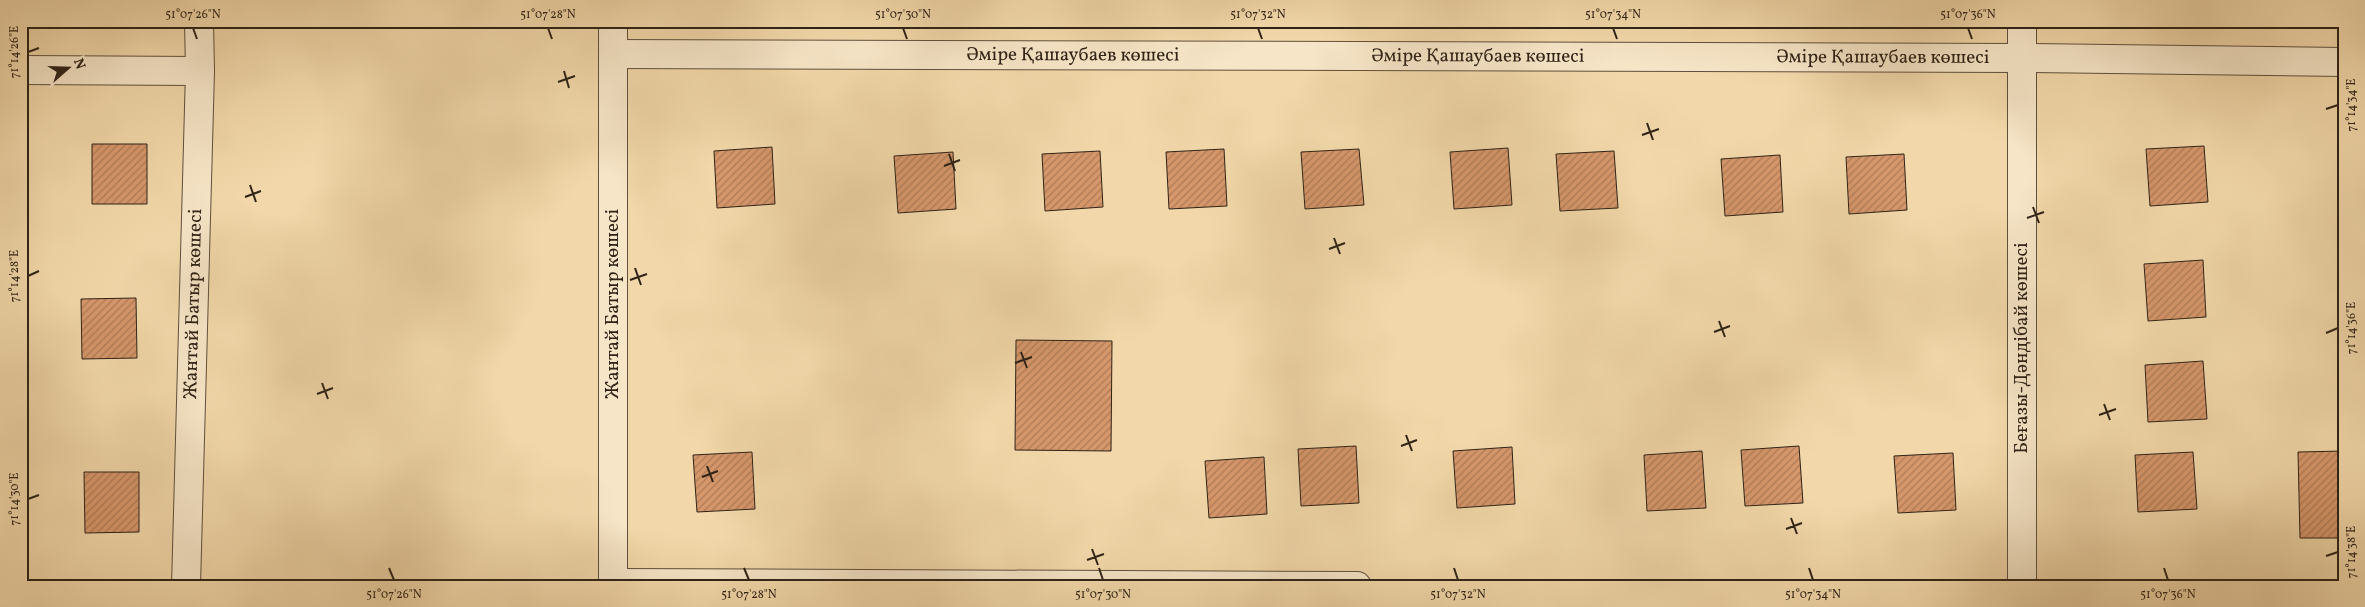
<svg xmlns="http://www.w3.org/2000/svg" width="2365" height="607" font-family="Vollkorn,serif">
<defs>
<pattern id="building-hatch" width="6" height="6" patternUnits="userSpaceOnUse" patternTransform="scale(1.25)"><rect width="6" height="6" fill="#d6976b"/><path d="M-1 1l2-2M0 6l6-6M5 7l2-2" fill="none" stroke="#ae7b57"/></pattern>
</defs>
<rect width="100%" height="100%" fill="#f1d7a9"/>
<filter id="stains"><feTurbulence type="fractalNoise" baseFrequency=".004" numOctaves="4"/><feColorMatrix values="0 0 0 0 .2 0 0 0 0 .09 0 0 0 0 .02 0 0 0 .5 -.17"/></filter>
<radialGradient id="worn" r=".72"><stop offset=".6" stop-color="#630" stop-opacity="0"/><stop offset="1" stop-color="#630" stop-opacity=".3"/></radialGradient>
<path fill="url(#building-hatch)" stroke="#2f2317" d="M92 144H147V204H92Z
M2204 146 2208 202 2150 206 2146 149Z
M772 147 775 204 717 208 714 151Z
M1508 148 1512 205 1454 209 1450 152Z
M1224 149 1227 206 1169 209 1166 152Z
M1359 149 1364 205 1305 209 1301 152Z
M1100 151 1103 207 1045 211 1042 154Z
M1614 151 1618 208 1560 211 1556 154Z
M953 152 956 209 898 213 894 156Z
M1904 154 1907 210 1849 214 1846 157Z
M1780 155 1783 212 1725 216 1721 159Z
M2203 260 2206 317 2148 321 2144 264Z
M136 298 137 358 82 359 81 299Z
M1016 340 1112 341 1111 451 1015 450Z
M2203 361 2207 419 2148 422 2145 365Z
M1356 446 1359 503 1301 506 1298 449Z
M1799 446 1803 503 1745 506 1741 450Z
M1512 447 1515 504 1457 508 1453 451Z
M1702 451 1706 508 1647 511 1644 455Z
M2344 451V538H2300L2298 452Z
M752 452 755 509 697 512 693 455Z
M2193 452 2197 509 2138 512 2135 455Z
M1953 453 1956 510 1898 513 1894 456Z
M1264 457 1267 514 1209 518 1205 461Z
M84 472H139V532L85 533Z"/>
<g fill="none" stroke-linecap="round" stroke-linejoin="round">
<defs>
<g id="street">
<path id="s1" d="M613 54 2022 58 2344 62"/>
<path d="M21 70 200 71"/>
<path d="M613 583 1357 586"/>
<path id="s2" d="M186 586 200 71 199 21"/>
<path d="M613 586V21"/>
<path d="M2022 586V21"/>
</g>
</defs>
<use href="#street" stroke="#60503c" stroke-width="30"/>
<use href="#street" stroke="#f6e5c7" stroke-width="28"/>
</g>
<path fill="none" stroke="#2f2317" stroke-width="2" d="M193 28 197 39M548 28 552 39M903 28 907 39M1258 28 1262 39M1613 28 1617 39M1968 28 1972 39M28 52 39 48M564 71 569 88M558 82 575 76M2326 109 2338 105M1647 123 1653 140M1642 135 1659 129M949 154 955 171M944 166 960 160M250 185 256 202M245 197 261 191M2033 207 2039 223M2027 218 2044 212M1334 238 1340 254M1329 249 1345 243M635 268 641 285M28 276 39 271M630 280 647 274M1719 321 1725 337M1714 332 1730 326M2326 333 2338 328M1021 352 1027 368M1015 363 1032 357M322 383 328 399M317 394 333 388M2104 404 2110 420M2099 415 2116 409M1406 435 1412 451M1401 446 1417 440M707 466 713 482M702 477 718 471M28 499 39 495M1791 518 1797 534M1786 529 1802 523M1092 549 1098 565M2326 556 2338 552M1087 560 1104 554M389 568 394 580M744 568 749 580M1099 568 1103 580M1454 568 1458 580M1809 568 1813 580M2164 568 2168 580"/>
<g text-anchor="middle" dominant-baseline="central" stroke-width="5" stroke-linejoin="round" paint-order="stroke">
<g font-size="19" fill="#2f2317" stroke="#f6e5c7">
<text stroke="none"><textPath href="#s1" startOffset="460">Әміре Қашаубаев көшесі</textPath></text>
<text stroke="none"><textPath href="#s1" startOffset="865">Әміре Қашаубаев көшесі</textPath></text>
<text stroke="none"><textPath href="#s1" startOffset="1270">Әміре Қашаубаев көшесі</textPath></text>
<text stroke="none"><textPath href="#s2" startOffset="282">Жантай Батыр көшесі</textPath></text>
<text transform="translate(613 304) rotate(-90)">Жантай Батыр көшесі</text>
<text transform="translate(2022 348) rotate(-90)">Беғазы-Дәндібай көшесі</text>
</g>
</g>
<rect width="2365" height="607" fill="none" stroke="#f1d7a9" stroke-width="55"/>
<g transform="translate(68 68) rotate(70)" stroke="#f6e5c7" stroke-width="4" paint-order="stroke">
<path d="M0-4L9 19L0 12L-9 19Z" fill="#2f2317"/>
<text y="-8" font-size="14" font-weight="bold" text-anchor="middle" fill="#2f2317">N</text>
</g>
<rect x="28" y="28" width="2310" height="552" fill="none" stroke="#2f2317" stroke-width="2"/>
<g font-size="12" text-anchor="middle" fill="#2f2317">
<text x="193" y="18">51°07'26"N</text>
<text x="548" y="18">51°07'28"N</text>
<text x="903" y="18">51°07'30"N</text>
<text x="1258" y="18">51°07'32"N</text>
<text x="1613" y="18">51°07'34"N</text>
<text x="1968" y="18">51°07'36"N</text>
<text transform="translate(14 52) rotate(-90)" y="4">71°14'26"E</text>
<text transform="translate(2351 105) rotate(-90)" y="4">71°14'34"E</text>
<text transform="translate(14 276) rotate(-90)" y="4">71°14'28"E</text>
<text transform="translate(2351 328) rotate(-90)" y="4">71°14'36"E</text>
<text transform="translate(14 499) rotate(-90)" y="4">71°14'30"E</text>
<text transform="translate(2351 552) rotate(-90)" y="4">71°14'38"E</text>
<text x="394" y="598">51°07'26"N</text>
<text x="749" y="598">51°07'28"N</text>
<text x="1103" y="598">51°07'30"N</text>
<text x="1458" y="598">51°07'32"N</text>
<text x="1813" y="598">51°07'34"N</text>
<text x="2168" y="598">51°07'36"N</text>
</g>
<rect width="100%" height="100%" filter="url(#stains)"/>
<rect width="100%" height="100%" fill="url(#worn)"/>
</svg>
